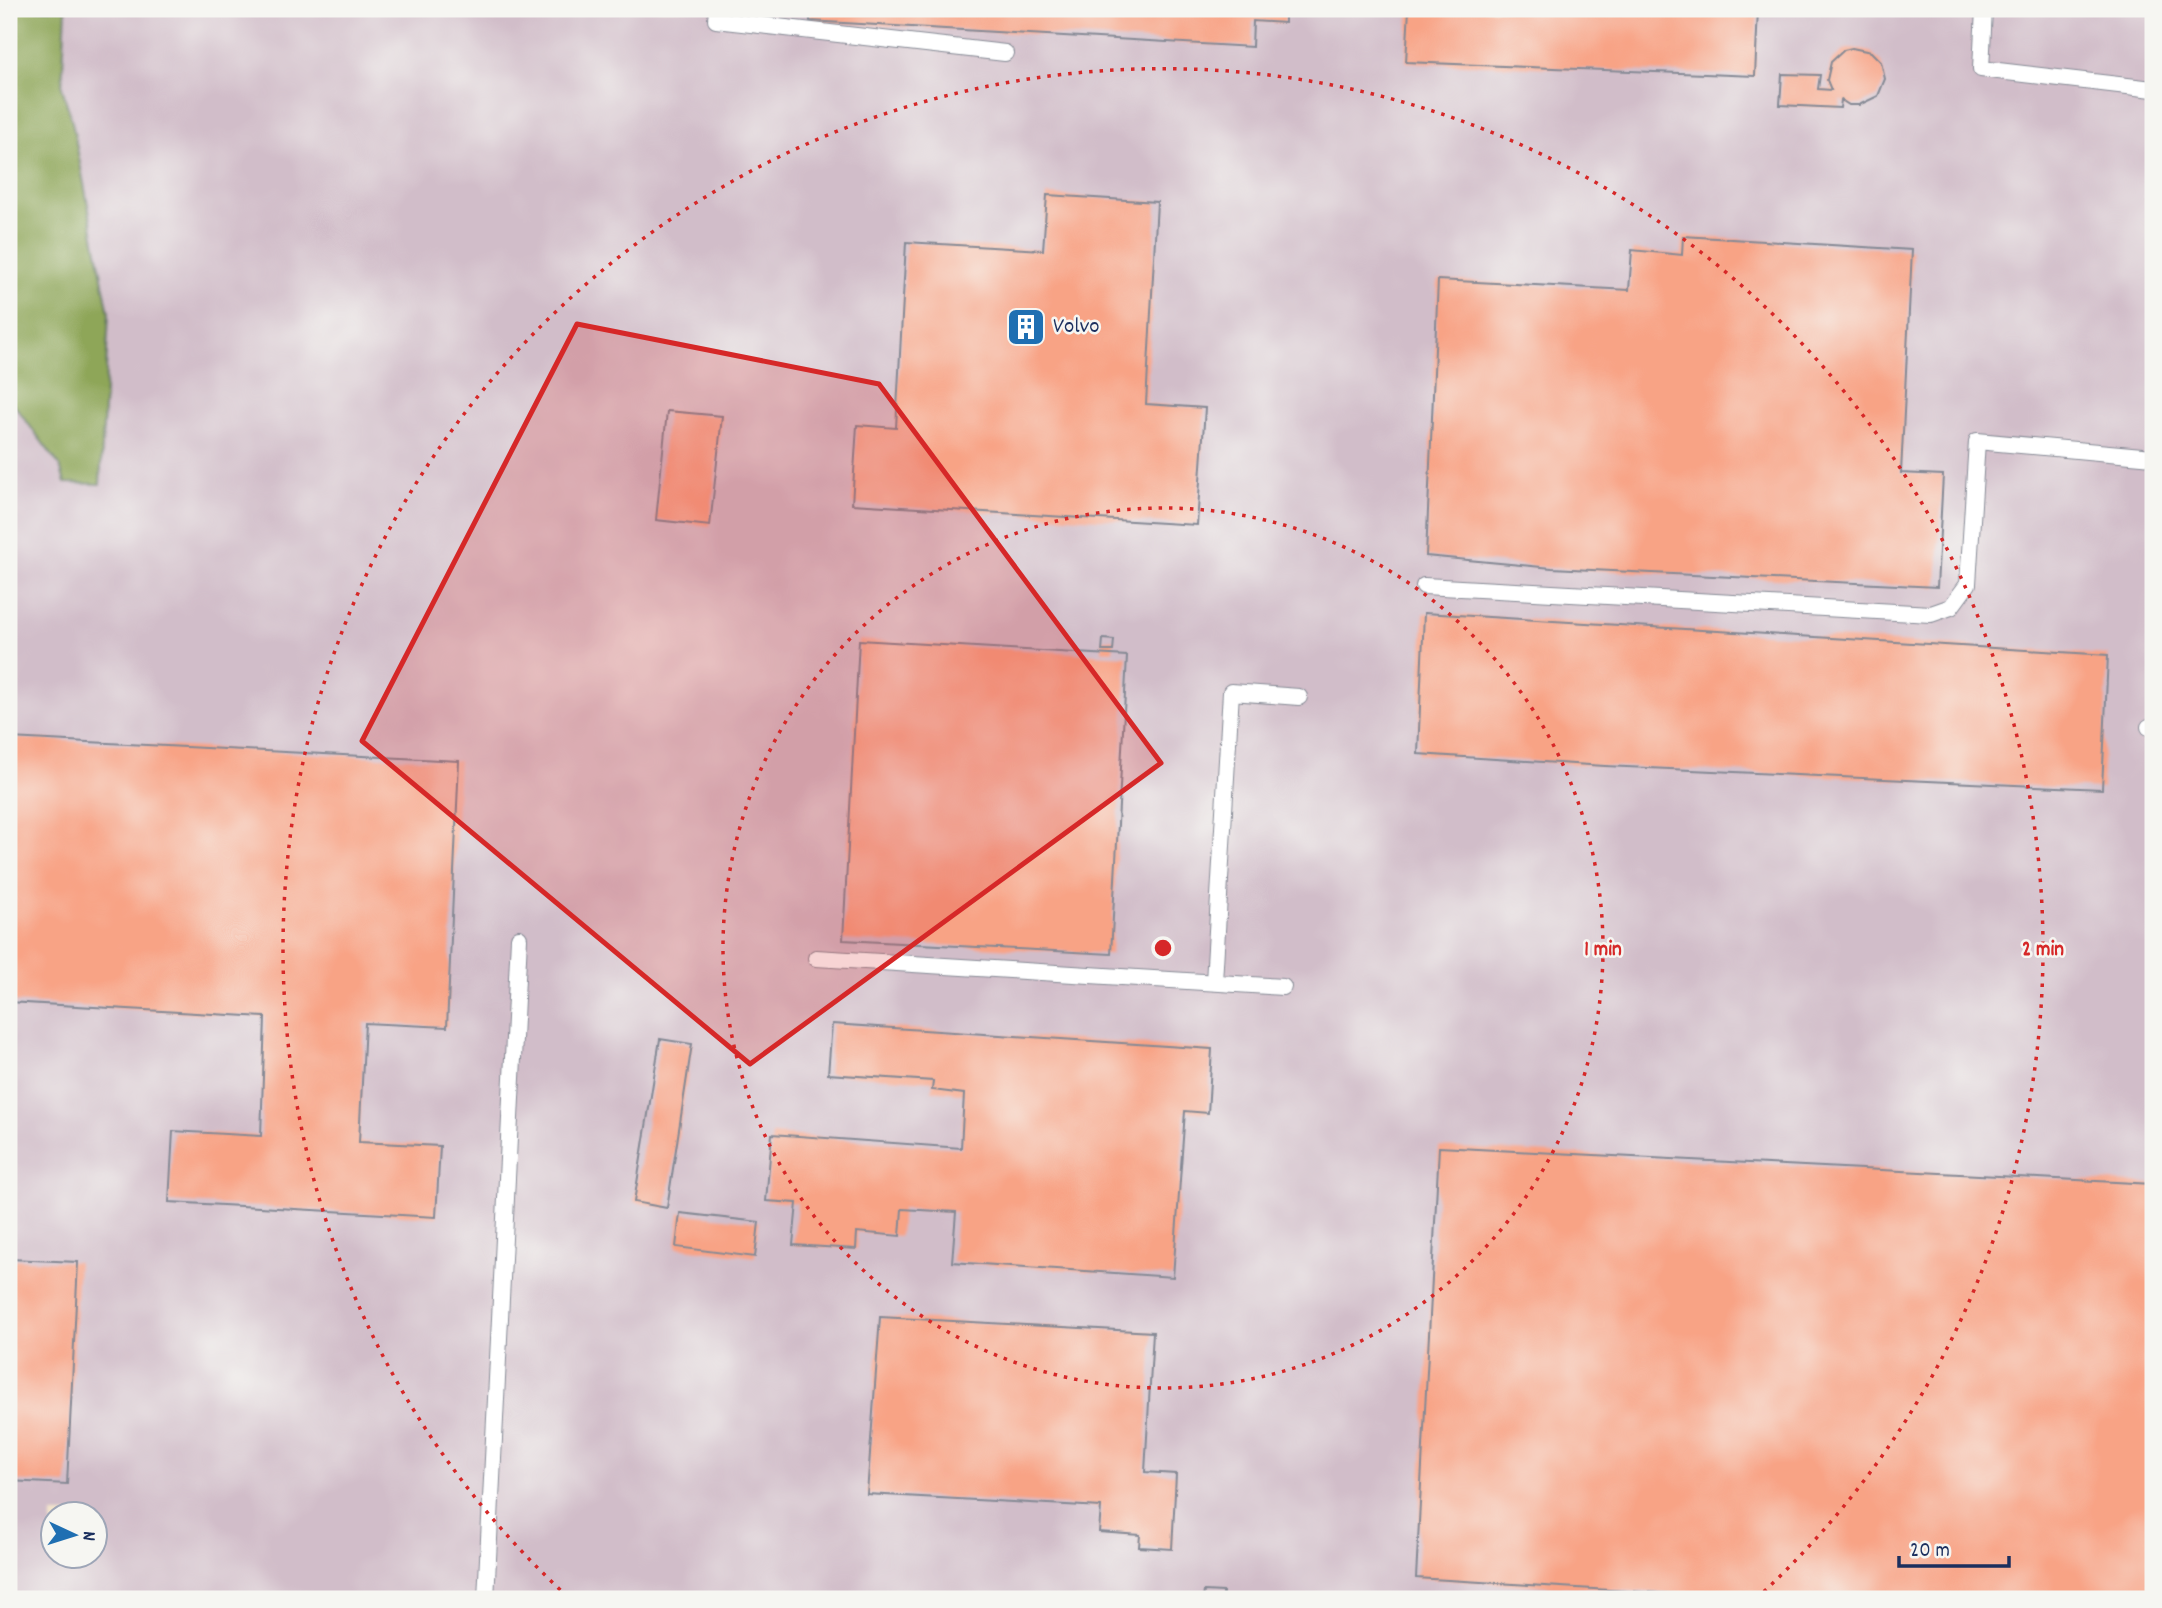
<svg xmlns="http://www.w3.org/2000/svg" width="2162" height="1608" font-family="Dekko,sans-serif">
<rect width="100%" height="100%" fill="#f6f6f2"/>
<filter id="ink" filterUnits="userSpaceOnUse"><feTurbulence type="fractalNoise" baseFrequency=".0143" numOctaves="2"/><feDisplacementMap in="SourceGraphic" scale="14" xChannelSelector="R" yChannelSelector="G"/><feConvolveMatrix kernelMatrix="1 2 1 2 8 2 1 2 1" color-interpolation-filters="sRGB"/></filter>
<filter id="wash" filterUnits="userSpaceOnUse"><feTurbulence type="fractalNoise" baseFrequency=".00686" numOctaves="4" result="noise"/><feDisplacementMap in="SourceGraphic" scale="28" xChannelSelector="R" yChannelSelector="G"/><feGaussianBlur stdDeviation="1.57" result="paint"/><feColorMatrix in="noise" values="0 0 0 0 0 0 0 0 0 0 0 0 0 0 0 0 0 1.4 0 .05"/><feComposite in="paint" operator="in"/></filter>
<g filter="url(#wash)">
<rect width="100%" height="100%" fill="#f2e4cc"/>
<path fill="#d1bdc9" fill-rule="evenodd" d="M9 9H2153V1599H9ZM52 1514H94V1556H52Z"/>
<path fill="#8ea658" stroke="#546a5b" stroke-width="2" d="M9 9H66L62 87 72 122 109 313 100 484 65 483 60 466 9 398Z"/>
<g id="blocks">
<path fill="#f8a385" d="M810 9H1285V23L1253 21 1252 47 810 21Z
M1409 9H1758L1755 76 1406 62Z
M1852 48 1871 52 1881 62 1885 79 1878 96 1859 105H1849L1841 100 1840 108 1780 105 1782 74 1820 75 1818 89 1831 90 1827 80 1831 62 1844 50Z
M1047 195 1157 202 1146 404 1205 408 1197 525 852 504 857 425 896 428 906 242 1043 250Z
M1683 236 1912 250 1901 473 1943 475 1937 587 1552 568 1426 556 1438 280 1629 290 1632 250 1682 255Z
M667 411 722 416 710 526 656 520Z
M1424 613 2108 655 2102 789 1605 766 1418 754Z
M1103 639 1114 640 1113 651H1102Z
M859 640 1127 656 1111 954 843 940Z
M10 738 459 761 447 1027 365 1023 359 1142 440 1146 436 1217 169 1202 173 1131 261 1136 265 1017 9 1002Z
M832 1024 1212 1049 1208 1113 1185 1111 1173 1277 952 1262 956 1212 902 1209 900 1236 857 1232 856 1249 793 1245 797 1203 766 1201 772 1134 961 1148 964 1094 932 1090 933 1081 828 1074Z
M660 1039 692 1044 667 1208 634 1202Z
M1439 1147 2153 1184V1599H1757L1416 1578Z
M680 1213 759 1222 755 1257 676 1247Z
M9 1259 78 1262 67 1484 9 1481Z
M880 1317 1153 1332 1145 1472 1176 1474 1172 1549 1139 1547 1140 1535 1099 1532 1101 1507 867 1494Z
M1204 1591 1223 1592V1599H1203Z"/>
</g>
</g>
<g filter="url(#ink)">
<use href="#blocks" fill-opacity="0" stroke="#868a95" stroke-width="2"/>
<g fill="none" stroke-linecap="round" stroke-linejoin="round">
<defs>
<path id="lane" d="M717 9 716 20 1005 53
M1984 9 1981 69 2153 89
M1424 586 1931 614 1951 607 1968 584 1977 441 2153 457
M2149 727H2153
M816 958 1283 987
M1214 982 1231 692 1299 697
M486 1599 519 938"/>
</defs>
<use href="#lane" stroke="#868a95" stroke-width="18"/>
<use href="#lane" stroke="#fff" stroke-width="16"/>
</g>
</g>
<path fill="#d62828" fill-opacity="0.2" stroke="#d62828" stroke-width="5" stroke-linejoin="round" d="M577 324 879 384 1161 763 750 1064 362 741Z"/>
<g fill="none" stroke="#d62828" stroke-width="3.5" stroke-dasharray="3.5 7">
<circle cx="1163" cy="948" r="440"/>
<path d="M568 1597A880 880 0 1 1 1758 1597"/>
</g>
<defs>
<symbol id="building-square" viewBox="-11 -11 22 22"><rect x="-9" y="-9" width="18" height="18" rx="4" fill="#1f6fb2" stroke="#f6f6f2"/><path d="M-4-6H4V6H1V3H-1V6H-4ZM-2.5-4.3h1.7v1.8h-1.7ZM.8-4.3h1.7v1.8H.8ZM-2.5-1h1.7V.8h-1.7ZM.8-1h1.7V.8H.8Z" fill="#fff"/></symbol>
</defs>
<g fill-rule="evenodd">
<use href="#building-square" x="1004" y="305" width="44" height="44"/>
</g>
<g text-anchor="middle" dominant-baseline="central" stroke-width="5" stroke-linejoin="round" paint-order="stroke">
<g font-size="23" fill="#1b2f5e" stroke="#f6f6f2" text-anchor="start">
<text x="1053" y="327">Volvo</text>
</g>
</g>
<circle cx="1163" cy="948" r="10" fill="#d62828" stroke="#f6f6f2" stroke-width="3.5"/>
<g font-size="21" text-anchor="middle" font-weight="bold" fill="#d62828" stroke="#f6f6f2" stroke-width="5" stroke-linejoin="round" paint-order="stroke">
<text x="1603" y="955">1 min</text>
<text x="2043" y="955">2 min</text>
</g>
<rect width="2162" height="1608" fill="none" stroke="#f6f6f2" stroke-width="35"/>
<g transform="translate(74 1535) rotate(94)"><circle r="33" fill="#f6f6f2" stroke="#9ea6b7" stroke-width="2"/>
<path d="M0-5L12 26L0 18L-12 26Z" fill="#1f6fb2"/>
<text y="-10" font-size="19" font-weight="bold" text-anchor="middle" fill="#1b2f5e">N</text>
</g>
<path d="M1899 1556v10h110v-10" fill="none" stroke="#1b2f5e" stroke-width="3.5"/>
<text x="1910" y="1556" font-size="21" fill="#1b2f5e" stroke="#f6f6f2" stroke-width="5" paint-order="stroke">20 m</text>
</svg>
